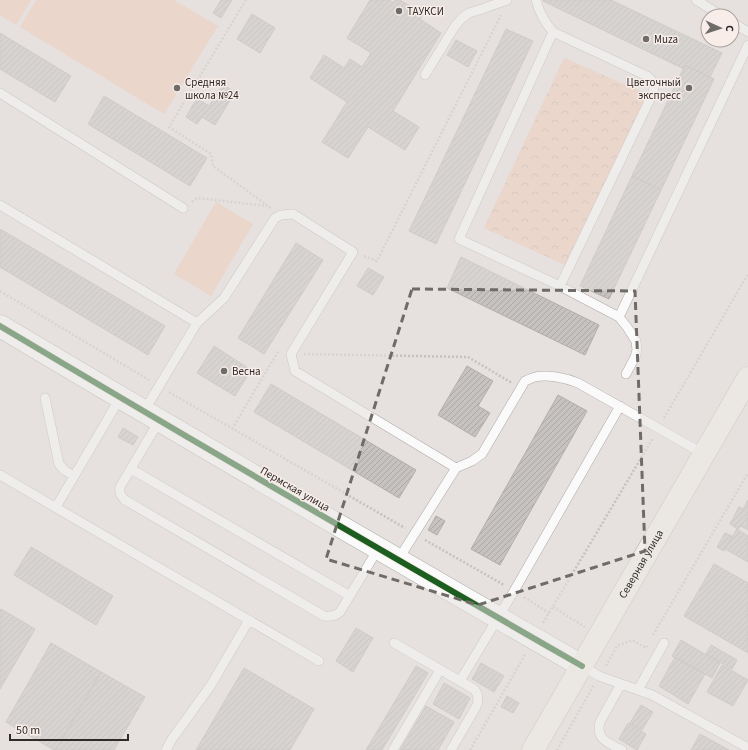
<svg xmlns="http://www.w3.org/2000/svg" width="748" height="750" font-family="'Source Sans 3',sans-serif">
<defs>
<pattern id="park-crowns" width="20" height="18" patternUnits="userSpaceOnUse"><rect width="20" height="18" fill="#efc7b1"/><path d="M2 6a3 3 0 1 1 6 0M12 15a3 3 0 1 1 6 0" fill="none" stroke="#cdab98"/></pattern>
<pattern id="building-hatch" width="6" height="6" patternUnits="userSpaceOnUse"><rect width="6" height="6" fill="#c6c2c0"/><path d="M-1 1l2-2M0 6l6-6M5 7l2-2" fill="none" stroke="#aaa7a5"/></pattern>
</defs>
<rect width="100%" height="100%" fill="#e6e1de"/>
<path fill="url(#park-crowns)" d="M564 58 647 94 565 265 484 228Z"/>
<path fill="#efc7b1" d="M0 0H31L16 25 0 15Z
M36 0H174L218 26 164 114 20 27Z
M216 202 253 224 211 296 174 274Z"/>
<path fill="url(#building-hatch)" stroke="#b2aeac" d="M221 0H232L221 18 213 13Z
M370 0H389L394 3 395 0H400L423 14 420 19 441 33 393 111 419 127 405 150 368 127 348 158 322 142 347 102 310 78 324 55 344 68 350 59 362 67 371 53 347 38Z
M544 0H611L722 53 710 77 685 65 684 69 543 1Z
M252 14 275 28 260 53 237 39Z
M506 29 533 41 436 244 409 231Z
M0 33 71 76 55 102 0 69Z
M456 40 477 51 468 67 447 55Z
M685 65 714 79 661 190 632 176Z
M223 85 235 92 215 125 202 117 197 124 186 117 197 98 209 106Z
M104 96 207 158 190 186 88 124Z
M632 176 661 190 609 299 580 286Z
M0 229 165 326 148 355 0 267Z
M296 243 323 260 264 354 238 338Z
M461 257 599 325 585 355 447 288Z
M368 268 384 277 373 295 357 286Z
M214 346 251 370 235 396 197 373Z
M467 366 493 381 478 406 490 413 475 437 438 415Z
M271 384 416 470 399 498 254 412Z
M558 395 587 411 500 565 471 549Z
M123 428 138 437 133 445 118 437Z
M748 500V530L741 526 738 529 730 524 739 507 743 509Z
M436 516 445 521 437 535 428 530Z
M737 529 748 536V562L725 549Z
M725 533 732 536 724 551 717 547Z
M31 547 113 596 96 625 14 575Z
M714 564 748 583V653L684 616Z
M1 609 35 629 0 689V611Z
M356 628 373 638 353 672 336 661Z
M681 640 720 663 712 678 672 656Z
M51 643 101 672 56 750H54L6 722Z
M711 645 737 660 732 669 706 654Z
M675 657 705 674 688 704 659 686Z
M481 663 504 676 494 692 472 679Z
M722 665 748 680 733 706 707 692Z
M416 666 428 673 382 750H366Z
M244 668 314 709 290 750H196Z
M101 672 145 697 114 750H56Z
M444 683 470 698 459 719 433 704Z
M507 696 519 703 513 713 501 707Z
M641 705 653 712 642 730 630 723Z
M426 706 454 722 438 750H400Z
M628 723 646 734 637 750 619 739Z
M700 734 729 750H691Z"/>
<g fill="none" stroke-linecap="round" stroke-linejoin="round">
<defs>
<path id="service" d="M536 0C539 12 545 23 553 32L459 239 560 286 619 317 627 327 636 341 637 350 635 357 626 374
M696 0 722 16
M732 22 748 32
M553 32 647 76C655 82 655 84 653 93L560 286
M425 75 455 26 462 18 469 13 479 10 507 0
M0 93 183 208
M0 205 197 323 224 298 275 218 281 215 293 214 353 252 291 354 295 371 456 468 398 560
M619 317 748 45
M45 398 59 464 64 470 74 476
M144 411 197 323
M159 421 120 487C119 493 121 496 125 500L324 616C331 617 335 616 340 612L378 549
M456 468 472 461 482 454 525 381C528 380 531 378 535 377 547 374 566 378 578 383L704 454
M131 469 350 596
M0 475 319 661
M56 507 120 398
M394 643 474 689C479 695 479 700 476 707L451 750
M582 666 599 676 652 695 748 748
M460 681 514 591 620 406
M621 684 600 722C595 740 609 743 622 750
M638 690 664 643
M166 750 172 739 211 685 249 620
M393 750 440 670"/>
<path id="tertiary" d="M0 326C193 441 387 554 582 666"/>
<g id="secondary">
<path id="s1" d="M533 750 748 378"/>
</g>
</defs>
<use href="#service" stroke="#ada9a7" stroke-width="10"/>
<use href="#tertiary" stroke="#ada9a7" stroke-width="23"/>
<use href="#secondary" stroke="#ada9a7" stroke-width="23"/>
<path stroke="#c4c2c1" stroke-width="2.5" stroke-dasharray="2 2" stroke-linecap="butt" d="M246 0 169 127 211 154 213 166 271 208
M192 202 197 198 267 206
M364 256 377 261 501 15
M0 291 149 380
M304 354 468 357 512 383
M169 392 405 528
M664 418 748 274
M232 429 279 350
M425 540 504 585
M524 597 549 613
M553 607 585 627
M543 623 653 438
M653 635 748 473
M606 666 617 646 632 640 646 648 647 646
M470 750 526 653
M557 750 594 685"/>
<use href="#service" stroke="#fbfafa" stroke-width="9"/>
<use href="#tertiary" stroke="#fbfafa" stroke-width="22"/>
<use href="#secondary" stroke="#f2ede9" stroke-width="22"/>
<defs>
<path id="cycleway" d="M0 326C193 441 387 554 582 666"/>
</defs>
<use href="#cycleway" stroke="#f8ede8" stroke-width="8"/>
<use href="#cycleway" stroke="#1b5e20" stroke-width="6"/>
</g>
<path d="M0 0H748V750H0ZM412 289 635 291 645 551 478 605 326 559Z" fill="#e6e1de" fill-opacity=".55" fill-rule="evenodd"/>
<path fill="none" stroke="#6f6b68" stroke-width="3" stroke-dasharray="8 5" stroke-linejoin="round" d="M412 289 635 291 645 551 478 605 326 559Z"/>
<g fill="#6f6b68" stroke="#f8ede8" stroke-width="1.5">
<circle cx="399" cy="11" r="4"/>
<circle cx="646" cy="39" r="4"/>
<circle cx="177" cy="88" r="4"/>
<circle cx="689" cy="88" r="4"/>
<circle cx="224" cy="371" r="4"/>
</g>
<g text-anchor="middle" dominant-baseline="central" stroke-width="3" stroke-linejoin="round" paint-order="stroke">
<g font-size="11" fill="#2f2b29" stroke="#f8ede8" text-anchor="start">
<text x="407" y="11">ТАУКСИ</text>
<text x="654" y="39">Muza</text>
<text x="185" y="82">Средняя<tspan x="185" dy="13">школа №24</tspan></text>
<text x="681" y="82" text-anchor="end">Цветочный<tspan x="681" dy="13">экспресс</tspan></text>
<text x="232" y="371">Весна</text>
</g>
<g font-size="11" fill="#2f2b29" stroke="#f8ede8">
<text transform="translate(295 489) rotate(30)">Пермская улица</text>
<text stroke="none"><textPath href="#s1" startOffset="215">Северная улица</textPath></text>
</g>
</g>
<g transform="translate(720 28) rotate(93)"><circle r="19" fill="#f8ede8" stroke="#a89f9c"/>
<path d="M0-3L7 15L0 10L-7 15Z" fill="#6f6b68"/>
<text y="-6" font-size="11" font-weight="bold" text-anchor="middle" fill="#2f2b29">С</text>
</g>
<path d="M10 734v6h118v-6" fill="none" stroke="#2f2b29" stroke-width="2"/>
<text x="16" y="734" font-size="12" fill="#2f2b29" stroke="#f8ede8" stroke-width="3" paint-order="stroke">50 m</text>
</svg>
